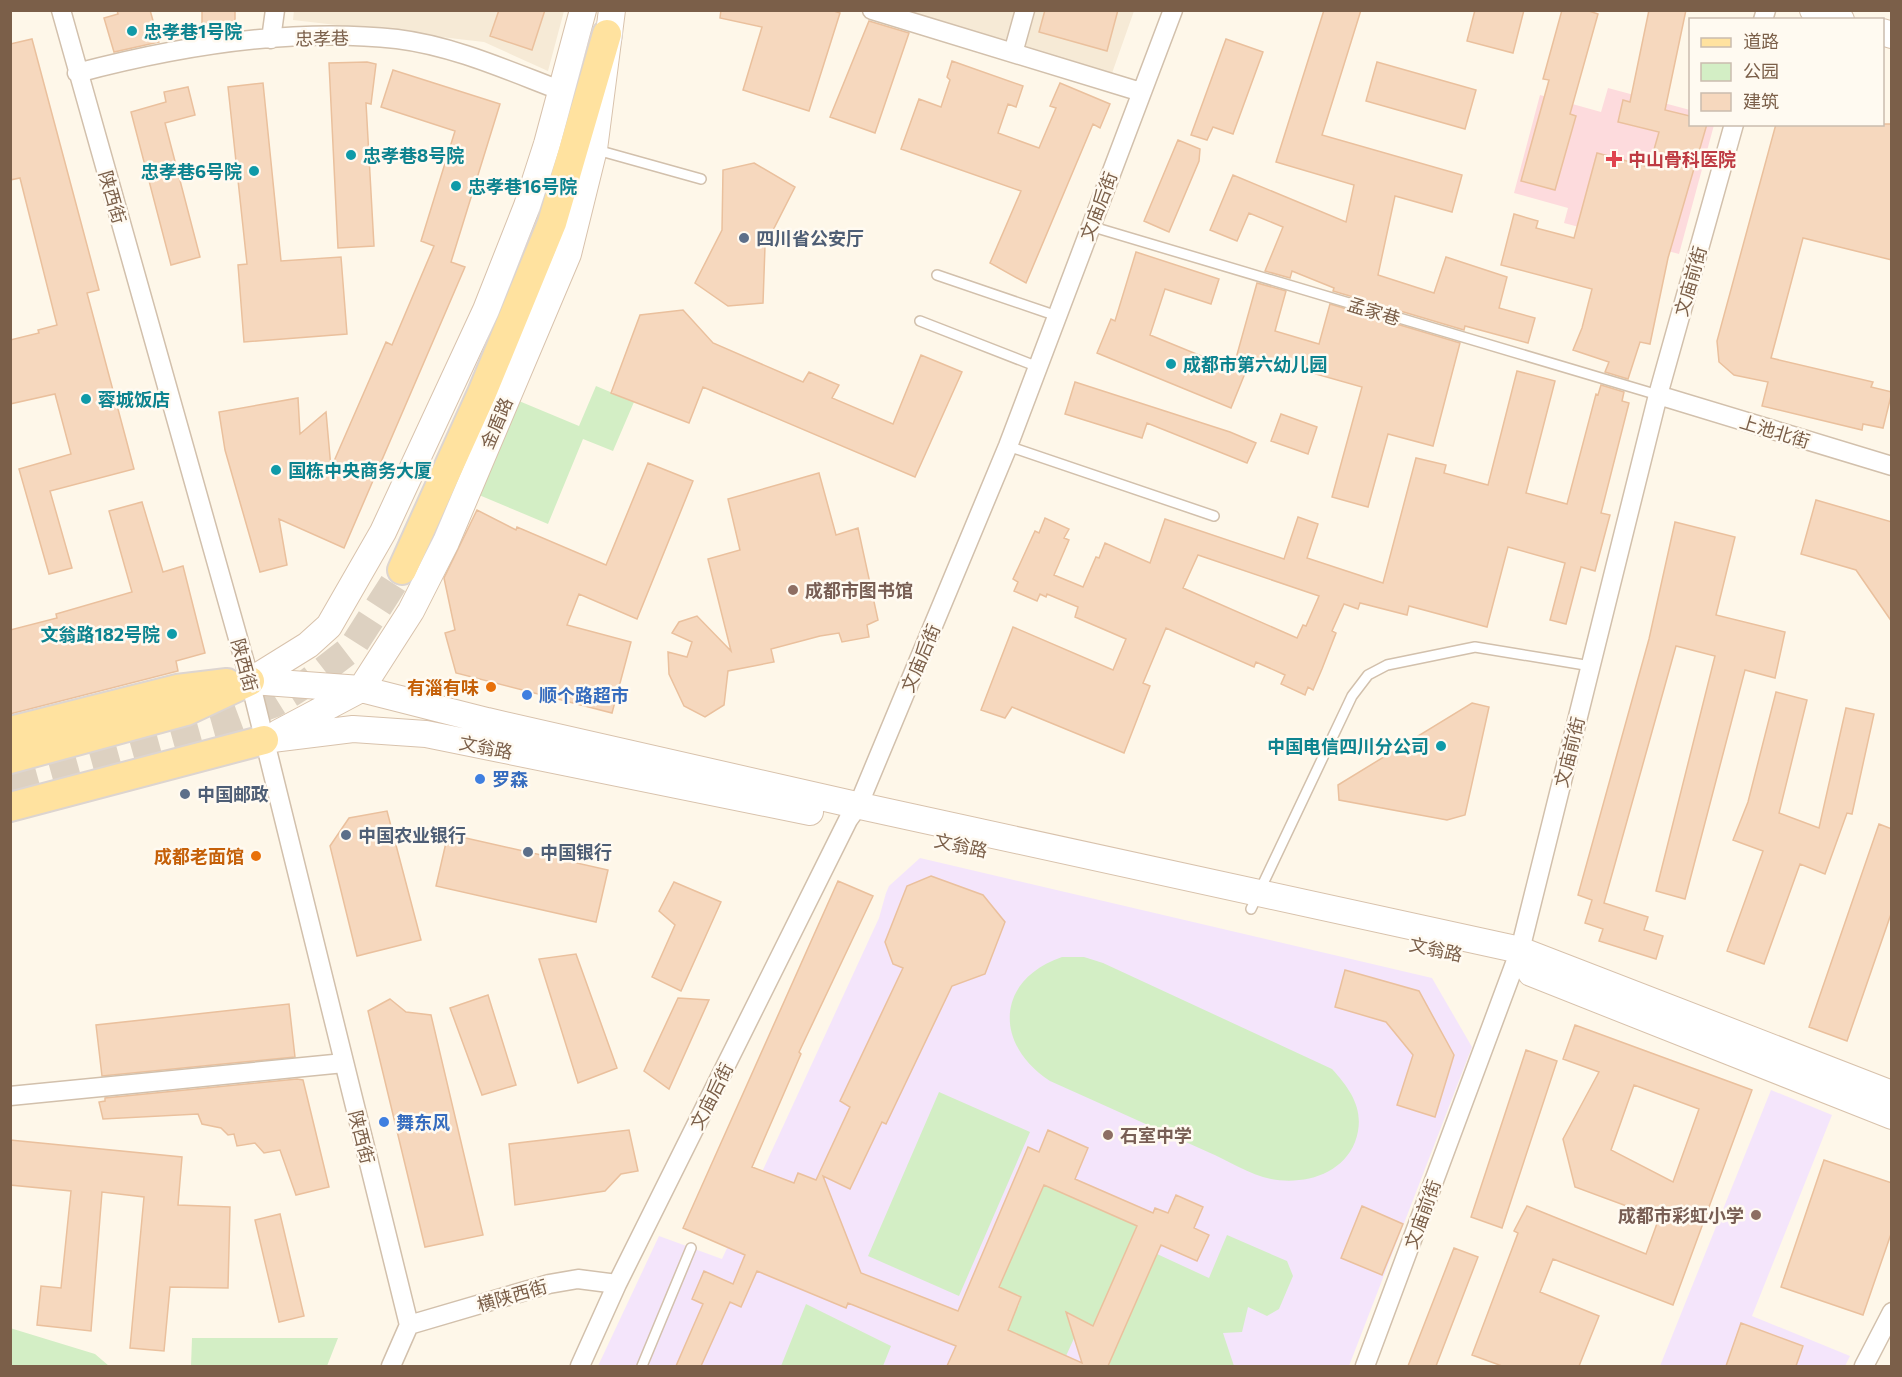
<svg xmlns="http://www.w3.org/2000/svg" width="1902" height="1377" font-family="Commissioner,'Noto Sans SC',sans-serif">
<rect width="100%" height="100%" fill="#fef7e9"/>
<path fill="#f6ead6" d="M294 10 564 11 548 71 484 42 293 20Z
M888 11H1134L1111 76Z"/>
<path fill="#f4e5fb" d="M920 858 1432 978 1472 1047 1349 1366H598L659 1236 722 1259 879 918 886 893 889 886Z
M1771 1090 1832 1115 1752 1316 1850 1356 1845 1366H1660Z"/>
<path fill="#fddbdd" d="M1608 88 1690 110V124L1714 125 1679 254 1564 223 1568 208 1514 193 1540 95 1601 112Z"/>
<path fill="#d3eec5" d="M596 386 634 402 613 451 583 439 548 524 479 495 519 401 579 426Z
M1062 957H1084L1103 963 1332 1069C1352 1091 1366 1112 1355 1142 1342 1175 1303 1185 1271 1179 1250 1175 1227 1160 1208 1152 1155 1128 1103 1105 1050 1081 994 1045 995 980 1062 957Z
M939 1092 1030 1132 959 1296 868 1256Z
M1047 1179 1070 1196 1137 1226 1093 1326 1073 1319 1070 1325 1076 1334 1066 1356 1002 1328 1012 1304 1018 1307 1021 1298 999 1287Z
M1227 1235 1287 1261 1293 1276 1279 1309 1267 1316 1248 1307 1242 1332 1223 1333 1234 1366H1108L1157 1254 1209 1278Z
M806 1304 891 1346 883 1366H781Z
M10 1328 95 1354 109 1366H11Z
M192 1338H338L327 1366H191Z"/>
<path fill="#f6d8be" stroke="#eac09d" stroke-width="1.5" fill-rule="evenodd" d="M117 10H150L159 42 114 52 104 18 118 14Z
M202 10H235V30L202 35Z
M499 10H545L532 50 490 36Z
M721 10H831L840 13 809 111 743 90 762 27 720 18Z
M1045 10H1118L1107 51 1039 32Z
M1324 10H1361L1322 135 1462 175 1452 212 1395 196 1378 275 1434 293 1446 257 1507 277 1499 308 1535 318 1528 343 1465 326 1464 330 1333 291 1334 288 1292 271 1290 278 1265 271 1283 227 1249 213 1237 241 1210 230 1233 175 1346 222 1354 185 1276 162Z
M1475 10H1524L1513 53 1467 41Z
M1562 10H1586L1598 14 1570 114 1576 116 1555 190 1521 181 1549 80 1543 79Z
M1649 10H1686L1665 110 1690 116V124H1707L1668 258 1650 344 1640 342 1628 379 1605 372 1609 362 1573 350 1582 328 1592 289 1501 265 1514 214 1538 221 1536 228 1574 238 1597 153 1649 167 1659 132 1618 122 1623 100 1630 102Z
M869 21 909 33 875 133 830 117Z
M32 39 99 290 87 293 134 469 50 491 72 568 49 574 19 469 71 454 55 394 10 404V340L39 333 38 330 57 325 20 178 10 180V44Z
M1226 39 1263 52 1233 134 1213 127 1207 140 1191 135Z
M952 61 1023 86 1016 107 1008 104 998 133 1039 148 1056 108 1050 106 1060 83 1110 104 1100 128 1093 124 1026 283 990 263 1021 191 901 149 919 99 941 107 950 80 947 77Z
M367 62 376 64 371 104 366 103 374 246 338 248 329 63Z
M1377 62 1476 90 1465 129 1366 101Z
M393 70 500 104 451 262 465 267 344 548 279 519 287 565 260 572 225 450 219 412 298 398 300 434 326 412 331 468 386 342 392 345 434 246 421 241 455 131 381 107Z
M263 83 281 261 341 257 347 334 244 342 238 265 247 264 228 87Z
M188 87 195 115 165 123 200 257 171 265 131 112 166 102 164 92Z
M1776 124H1892V260L1803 238 1771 358 1873 382 1871 387 1892 392 1883 428 1863 424 1862 430 1762 406 1768 382 1734 375 1719 362 1717 341Z
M1178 140 1200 149 1199 161 1169 232 1144 221Z
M754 163 795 187 765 246 763 303 728 306 695 283 722 230 723 170Z
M1136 252 1219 279 1211 304 1165 289 1150 335 1233 369 1257 283 1286 291 1275 331 1319 344 1330 304 1460 343 1433 446 1388 434 1368 507 1332 497 1362 387 1252 356 1231 408 1097 353 1111 319 1115 321Z
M683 310 713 343 803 382 809 372 839 385 832 398 893 424 921 355 962 372 915 477 703 387 689 423 611 393 640 315Z
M1517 371 1555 381 1526 493 1567 504 1596 394 1598 395 1601 385 1624 392 1622 401 1629 403 1601 513 1610 515 1595 571 1581 567 1566 624 1550 620 1565 563 1508 547 1487 627 1409 606 1407 615 1360 603 1358 609 1344 604 1332 631 1336 633 1322 669 1313 690 1308 687 1305 695 1281 684 1285 675 1256 662 1254 667 1166 628 1143 683 1150 686 1124 753 1012 707 1005 718 981 710 1013 627 1113 670 1126 639 1075 617 1078 607 1047 594 1046 597 1040 594 1037 601 1014 591 1018 582 1013 579 1035 531 1039 533 1045 518 1069 529 1064 538 1069 540 1054 575 1083 587 1096 557 1099 558 1105 543 1150 563 1165 519 1284 559 1298 517 1318 524 1307 558 1383 583 1416 458 1446 465 1444 473 1488 485ZM1198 555 1319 596 1306 626 1303 625 1297 638 1183 588Z
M1075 382 1230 432 1256 443 1247 463 1147 423 1142 438 1065 414Z
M1281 414 1317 427 1308 454 1271 441Z
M648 463 693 481 637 619 579 594 567 625 631 642 612 713 456 673 445 633 455 630 444 578 477 510 516 530 517 527 606 565Z
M819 473 836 535 858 528 878 620 867 625 869 637 842 642 839 633 820 636 771 649 774 662 728 671 724 705 705 717 684 706 669 674 668 652 687 657 692 642 672 633 679 622 697 616 731 651 708 559 740 550 728 499Z
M1816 500 1892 522V622L1856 570 1801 554Z
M142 502 163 572 183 566 205 653 176 661 178 671 10 714V630L57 618 56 614 132 592 109 511Z
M1675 522 1735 537 1716 615 1785 632 1775 678 1745 670 1685 899 1656 891 1715 656 1676 646 1604 903 1648 917 1644 930 1663 936 1656 959 1599 941 1603 929 1585 923 1592 900 1578 895 1649 639Z
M1776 692 1807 700 1779 813 1819 828 1846 708 1874 714 1852 814 1847 813 1825 874 1800 864 1764 964 1727 951 1763 851 1733 840 1748 802Z
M1472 703 1489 707 1465 815 1447 820 1339 800 1338 785Z
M387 811 421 940 357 956 330 846 349 818Z
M1879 824 1892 829V911L1847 1041 1809 1027Z
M448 834 608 870 596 922 436 886Z
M931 876 983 895 1005 922 985 974 952 986 886 1124 882 1122 850 1189 823 1176 861 1273 958 1311 1028 1147 1039 1152 1048 1130 1088 1148 1075 1179 1153 1213 1155 1208 1168 1213 1176 1195 1203 1207 1194 1228 1209 1235 1197 1261 1161 1245 1108 1366H947L956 1346 848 1303 846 1308 757 1271 741 1307 730 1302 701 1366H676L703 1304 692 1299 704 1271 733 1284 745 1255 683 1228 838 881 873 896 799 1052 801 1054 752 1167 794 1183 798 1173 816 1180 850 1107 840 1101 903 968 893 964 885 942 907 886ZM1044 1185 1137 1226 1093 1326 1066 1312 1082 1363 1008 1330 1021 1297 999 1287Z
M674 882 721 902 681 991 652 977 675 925 659 911Z
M576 954 617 1068 578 1083 539 959Z
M1345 970 1419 991 1454 1055 1435 1117 1397 1105 1413 1055 1386 1022 1335 1007Z
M488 995 516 1085 482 1095 450 1008Z
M678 998 709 1000 669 1089 644 1071Z
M390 999 406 1012 431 1015 483 1235 425 1247 368 1011Z
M289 1004 295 1057 102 1076 96 1025Z
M1575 1025 1752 1090 1673 1305 1553 1259 1540 1292 1599 1316 1579 1366H1502L1472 1355 1518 1233 1514 1231 1527 1206 1646 1254 1659 1218 1575 1187 1563 1139 1599 1072 1563 1059ZM1634 1085 1699 1109 1673 1182 1611 1150Z
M1526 1050 1557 1061 1502 1228 1471 1217Z
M297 1079 303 1080 329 1187 296 1195 280 1150 264 1153 255 1143 237 1146 234 1134 228 1135 221 1128 202 1124 198 1114 103 1119 99 1102 105 1101V1098Z
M629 1130 638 1171 621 1174 605 1191 515 1205 509 1144Z
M10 1140 182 1157 178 1205 230 1207 228 1288 170 1287 164 1351 130 1348 144 1197 102 1192 91 1331 37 1325 41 1286 61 1288 71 1191 10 1185Z
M1824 1160 1892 1183V1231L1863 1315 1781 1287Z
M1362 1206 1403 1224 1382 1275 1341 1258Z
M280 1214 304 1316 279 1322 255 1220Z
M1454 1248 1478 1257 1436 1366H1408Z
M1741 1323 1803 1346 1796 1366H1726Z"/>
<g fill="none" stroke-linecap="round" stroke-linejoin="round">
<path stroke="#ddd1c1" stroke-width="28" stroke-dasharray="28 14" stroke-linecap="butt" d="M10 782 213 726 275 703 307 683 352 648 402 570"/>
<defs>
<path id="lane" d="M597 150 701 179
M1090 226 1658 395
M937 275 1057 316
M920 321 1038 367
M1008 446 1214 516
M1251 909 1352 696 1368 675 1387 665 1475 647 1591 666
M642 1366 691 1248"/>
<path id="street" d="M61 10 250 681 409 1325
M872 10 1141 92
M1763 20 1766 10
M271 39 275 10
M1013 53 1025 10
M77 73C179 46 291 27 397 39 454 46 509 71 562 91
M1658 395 1892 466
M10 1096 344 1063
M409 1325 549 1284 578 1279 617 1284
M391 1366 409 1325
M580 1366 617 1284 848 820 858 806 1008 446 1173 10
M1365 1366 1520 950 1658 395 1734 124
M1864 1366 1892 1312"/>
<path id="secondary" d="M1813 10 1841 20
M1882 32 1892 35
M250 681 361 689 487 721 856 805 1520 950 1892 1094
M250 681 308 645 329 626 383 532 486 310 527 206 547 144 583 10
M278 733 361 689 411 611 446 542 568 254 594 149 612 10
M264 740 353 729 426 734 810 812
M1531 973 1892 1116"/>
<path id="primary" d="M402 570 482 393 552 223 607 34
M10 731 177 689 227 683
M10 759 186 711 250 681
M10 807 264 740"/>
</defs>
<use href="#lane" stroke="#d2c0ac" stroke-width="12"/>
<use href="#street" stroke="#d2c0ac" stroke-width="21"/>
<use href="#secondary" stroke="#d8c2ac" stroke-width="28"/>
<use href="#primary" stroke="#ddd5d0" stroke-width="32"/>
<use href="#lane" stroke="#fff" stroke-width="9"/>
<use href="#street" stroke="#fff" stroke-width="18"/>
<use href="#secondary" stroke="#fff" stroke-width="26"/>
<use href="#primary" stroke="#ffe29f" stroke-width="28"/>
</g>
<g fill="#0f9aa8" stroke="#fffaf1" stroke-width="2">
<circle cx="132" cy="31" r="6"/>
<circle cx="351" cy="155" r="6"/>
<circle cx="254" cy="171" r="6"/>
<circle cx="456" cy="186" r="6"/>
<circle cx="1171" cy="364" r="6"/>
<circle cx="86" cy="399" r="6"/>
<circle cx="276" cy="470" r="6"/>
<circle cx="172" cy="634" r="6"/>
<circle cx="1441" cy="746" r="6"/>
</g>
<path fill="#e0444e" stroke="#fffaf1" stroke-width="2" d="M1611 150h6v6h6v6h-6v6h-6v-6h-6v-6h6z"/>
<g fill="#5c6f8a" stroke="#fffaf1" stroke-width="2">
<circle cx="744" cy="238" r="6"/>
<circle cx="185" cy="794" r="6"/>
<circle cx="346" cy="835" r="6"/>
<circle cx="528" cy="852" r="6"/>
</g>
<g fill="#8d6e63" stroke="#fffaf1" stroke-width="2">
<circle cx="793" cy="590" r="6"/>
<circle cx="1108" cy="1135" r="6"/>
<circle cx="1756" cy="1215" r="6"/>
</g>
<g fill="#e8710a" stroke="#fffaf1" stroke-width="2">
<circle cx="491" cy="687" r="6"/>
<circle cx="256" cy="856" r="6"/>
</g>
<g fill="#3f7fe0" stroke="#fffaf1" stroke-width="2">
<circle cx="527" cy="695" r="6"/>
<circle cx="480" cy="779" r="6"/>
<circle cx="384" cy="1122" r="6"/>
</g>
<g text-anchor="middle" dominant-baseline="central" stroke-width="5" stroke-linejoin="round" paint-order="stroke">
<g font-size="18" font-weight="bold" fill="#0d838f" stroke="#fffaf1" text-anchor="start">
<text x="144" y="31">忠孝巷1号院</text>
<text x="363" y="155">忠孝巷8号院</text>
<text x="242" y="171" text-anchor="end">忠孝巷6号院</text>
<text x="468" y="186">忠孝巷16号院</text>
<text x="1183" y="364">成都市第六幼儿园</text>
<text x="98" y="399">蓉城饭店</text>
<text x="288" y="470">国栋中央商务大厦</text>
<text x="160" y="634" text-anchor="end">文翁路182号院</text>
<text x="1429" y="746" text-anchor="end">中国电信四川分公司</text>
</g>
<g font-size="18" fill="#7b5f49" stroke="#fffaf1">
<text transform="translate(322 38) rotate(-1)">忠孝巷</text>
<text transform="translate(113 197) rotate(74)">陕西街</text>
<text transform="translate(1098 206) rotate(-69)">文庙后街</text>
<text transform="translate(1690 281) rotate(-74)">文庙前街</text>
<text transform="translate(1374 311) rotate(17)">孟家巷</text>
<text transform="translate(496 423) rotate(-67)">金盾路</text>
<text transform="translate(1775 431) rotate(17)">上池北街</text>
<text transform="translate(920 658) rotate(-67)">文庙后街</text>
<text transform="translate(245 665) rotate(75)">陕西街</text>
<text transform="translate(486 747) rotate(11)">文翁路</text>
<text transform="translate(1569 752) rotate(-76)">文庙前街</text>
<text transform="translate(961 845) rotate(12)">文翁路</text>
<text transform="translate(1436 949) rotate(12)">文翁路</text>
<text transform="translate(711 1096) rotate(-63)">文庙后街</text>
<text transform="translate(362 1137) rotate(76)">陕西街</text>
<text transform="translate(1422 1214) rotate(-70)">文庙前街</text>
<text transform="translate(512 1295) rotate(-16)">横陕西街</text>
</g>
<g font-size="18" font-weight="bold" fill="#be3a42" stroke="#fffaf1" text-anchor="start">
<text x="1628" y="159">中山骨科医院</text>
</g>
<g font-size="18" font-weight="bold" fill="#4e5e75" stroke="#fffaf1" text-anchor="start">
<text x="756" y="238">四川省公安厅</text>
<text x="197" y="794">中国邮政</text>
<text x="358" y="835">中国农业银行</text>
<text x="540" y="852">中国银行</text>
</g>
<g font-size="18" font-weight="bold" fill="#785e54" stroke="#fffaf1" text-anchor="start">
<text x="805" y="590">成都市图书馆</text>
<text x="1120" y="1135">石室中学</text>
<text x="1744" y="1215" text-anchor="end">成都市彩虹小学</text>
</g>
<g font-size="18" font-weight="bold" fill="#c56008" stroke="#fffaf1" text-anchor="end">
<text x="479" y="687">有淄有味</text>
<text x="244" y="856">成都老面馆</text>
</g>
<g font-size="18" font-weight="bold" fill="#366cbe" stroke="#fffaf1" text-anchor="start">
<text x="539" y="695">顺个路超市</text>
<text x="492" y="779">罗森</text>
<text x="396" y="1122">舞东风</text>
</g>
</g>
<rect width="1902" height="1377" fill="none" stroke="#7b5f49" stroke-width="24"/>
<rect x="1689" y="18" width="195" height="108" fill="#fffaf1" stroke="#cabcae" stroke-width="1.5"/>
<rect x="1701" y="38" width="30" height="9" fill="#ffe29f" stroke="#cabcae" stroke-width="1.5"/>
<text x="1743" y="48" font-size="18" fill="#7b5f49">道路</text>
<rect x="1701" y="63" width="30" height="18" fill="#d3eec5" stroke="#cabcae" stroke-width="1.5"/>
<text x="1743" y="78" font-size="18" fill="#7b5f49">公园</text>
<rect x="1701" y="93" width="30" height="18" fill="#f6d8be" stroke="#cabcae" stroke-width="1.5"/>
<text x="1743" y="108" font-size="18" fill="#7b5f49">建筑</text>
</svg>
